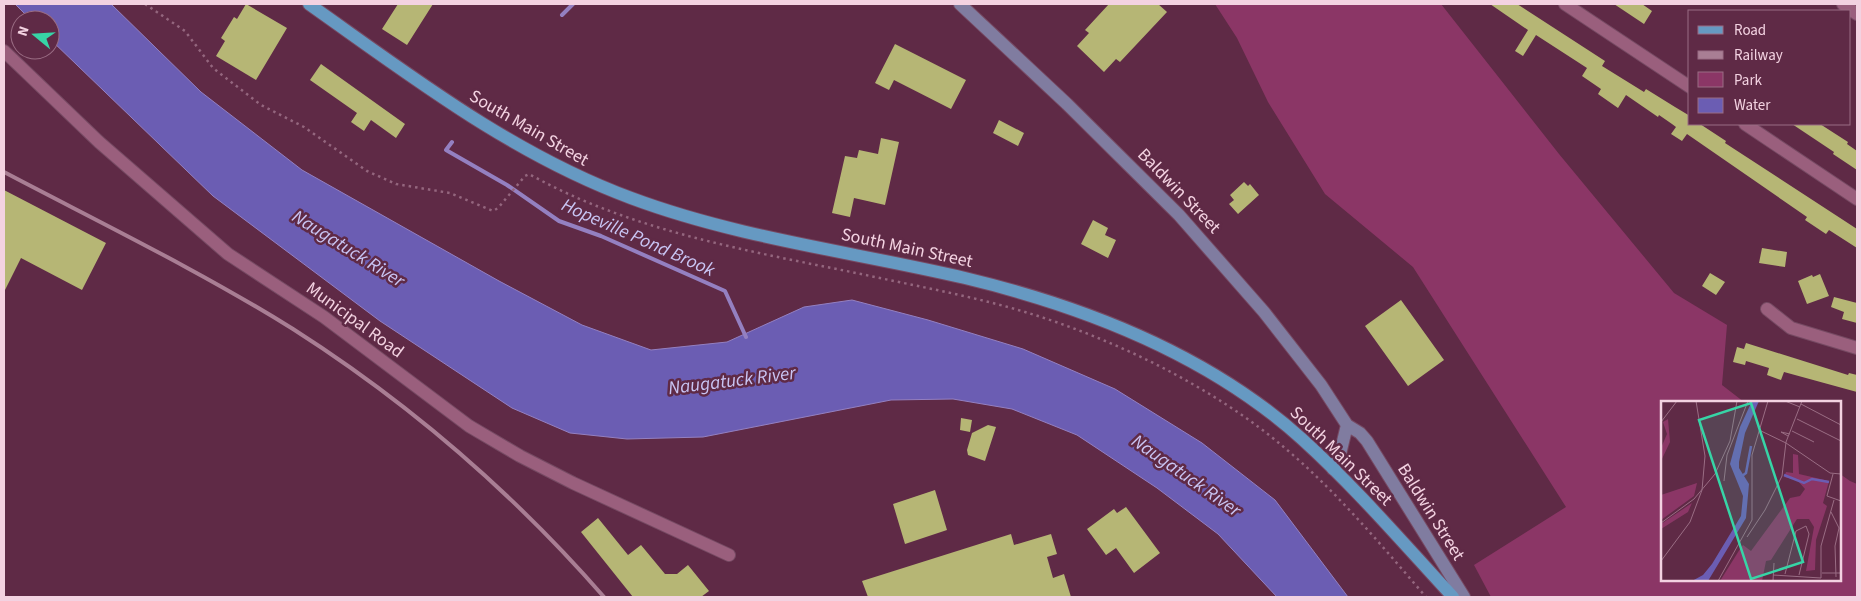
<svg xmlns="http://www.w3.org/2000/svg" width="1861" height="601" font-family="'Source Sans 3',sans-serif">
<rect width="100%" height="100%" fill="#5f2a46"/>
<path fill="#8b3666" d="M1215 4H1441L1559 154 1674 293 1727 325 1722 385 1744 402H1662V580H1840V474L1850 481 1857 484V597H1491L1474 565 1566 507 1413 267 1325 194 1268 102 1237 38Z"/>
<path fill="#6b5db3" stroke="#9480c1" d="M15 4H111L201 92 302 170 499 281 582 325 651 350 727 342 804 307 852 300 928 320 1023 349 1115 389 1202 443 1275 500 1348 597H1277L1218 534 1157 488 1077 435 1012 409 953 399 891 400 703 437 627 439 570 433 512 408 380 321 213 196 50 39V20H31Z"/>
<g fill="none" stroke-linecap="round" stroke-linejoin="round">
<path stroke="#9480c1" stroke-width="4" d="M562 15 573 4
M452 142 446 150 507 185 559 221 601 236 725 291 746 337"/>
</g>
<path fill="#b6b675" d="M246 4 287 28 256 80 216 56 225 41 221 38 234 17 237 19Z
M398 4H433L407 45 382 29Z
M1109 4H1158L1167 12 1120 62 1116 59 1104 72 1077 46 1089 33 1085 30Z
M1490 4H1517L1605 61 1602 66 1644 92 1646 89 1675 107 1690 116V124H1700L1726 141 1725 143 1857 229V248L1829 230 1826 234 1805 220 1807 217 1687 134 1682 141 1671 134 1676 127 1672 124 1659 115 1658 117 1626 95 1618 108 1598 94 1601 89 1582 76 1587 68 1536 35 1523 56 1515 51 1528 30Z
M1614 4H1642L1652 11 1644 24Z
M895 44 966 80 951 109 894 80 889 90 875 83Z
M321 64 405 124 396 138 371 120 364 131 351 122 357 113 310 80Z
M999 120 1024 133 1018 146 993 133Z
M1792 124H1820L1848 142 1847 144 1857 151V170L1833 154 1834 152Z
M881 138 899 142 885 205 854 198 850 217 832 213 845 156 857 158 859 150 878 154Z
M1244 182 1248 186 1250 184 1259 195 1238 214 1229 204 1234 200 1230 195Z
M4 190 106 243 82 290 21 258 4 292Z
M1093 220 1108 228 1105 235 1116 240 1108 258 1081 244Z
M1762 248 1787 252 1785 267 1759 263Z
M1710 273 1725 282 1716 295 1702 286Z
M1820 274 1829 296 1807 304 1798 281 1812 275 1813 277Z
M1834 297 1857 303V323L1842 319 1844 312 1831 307Z
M1401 300 1444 360 1408 386 1365 326Z
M1746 343 1848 375 1849 373 1857 375V392L1784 372 1781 380 1767 375 1769 368 1746 361 1745 365 1733 362 1737 347 1744 349Z
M961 418 972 420 970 432 960 430Z
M988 425 996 427 985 461 968 455 967 450 972 433Z
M935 490 947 530 905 544 893 504Z
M1126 507 1160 553 1134 573 1116 548 1106 555 1087 529 1114 509 1117 513Z
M598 518 628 555 641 545 665 574H677L688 565 709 591 701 597H633L581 532Z
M1011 534 1014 545 1051 534 1057 554 1047 557 1053 578 1064 574 1071 597H868L862 581Z"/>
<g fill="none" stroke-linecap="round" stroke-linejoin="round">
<defs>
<path id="minor" d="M1565 4 1690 87
M1843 4 1857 14
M4 51 99 142 228 254 324 317 469 426 520 456 573 483 729 555
M1745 124 1857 199
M1767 309 1791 328 1857 348"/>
<path id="secondary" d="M960 4 1067 104 1179 215 1264 312 1321 385 1347 425 1360 433 1367 441 1464 597
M1333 469 1340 454 1347 425"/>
<path id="primary" d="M309 4C411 76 512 154 631 198 738 238 854 252 965 278 1086 307 1209 355 1302 439 1356 488 1404 544 1453 597"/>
</defs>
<use href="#minor" stroke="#764a63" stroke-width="14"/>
<use href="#secondary" stroke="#764a63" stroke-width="14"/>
<use href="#primary" stroke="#764a63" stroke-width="14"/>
<path stroke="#94667e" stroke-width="2.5" stroke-dasharray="2.5 4" stroke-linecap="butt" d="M145 4 185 31 213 68 261 105 304 127 367 171 396 184 450 193 493 211 498 208 525 176 529 174C631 231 749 251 861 274 916 286 972 296 1025 312 1115 339 1215 388 1286 449 1338 493 1382 546 1426 597"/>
<use href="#minor" stroke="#9a5f7d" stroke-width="12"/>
<use href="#secondary" stroke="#807ca0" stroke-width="12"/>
<use href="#primary" stroke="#6699c2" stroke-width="12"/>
<path stroke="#a97e94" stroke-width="4" d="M4 172C101 223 200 271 293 329 409 403 514 494 604 597"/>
</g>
<g text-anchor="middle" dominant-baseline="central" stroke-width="5" stroke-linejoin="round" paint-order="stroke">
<g font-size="18" fill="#f3d2e1" stroke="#5f2a46">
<text transform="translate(529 128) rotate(30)">South Main Street</text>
<text transform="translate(1179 191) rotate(46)">Baldwin Street</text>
<text transform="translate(907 248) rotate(12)">South Main Street</text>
<text transform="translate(355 320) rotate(36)">Municipal Road</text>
<text transform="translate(1341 456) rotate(44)">South Main Street</text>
<text transform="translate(1431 512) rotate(58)">Baldwin Street</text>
</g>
<g font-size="19" font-style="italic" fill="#c9c5f4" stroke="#5f2a46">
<text transform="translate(638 238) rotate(24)">Hopeville Pond Brook</text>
<text transform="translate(348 249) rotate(32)">Naugatuck River</text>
<text transform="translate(732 381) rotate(-7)">Naugatuck River</text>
<text transform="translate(1186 476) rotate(35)">Naugatuck River</text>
</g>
</g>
<g transform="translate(1661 401)">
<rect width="180" height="180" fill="#5f2a46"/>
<path d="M7 18 9 41 0 60V47L6 33 2 21ZM132 53 137 54 138 73 168 80 162 102 166 105 155 139 154 169 145 170 153 126 148 118H136L110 159 105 160 101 180H59L79 148 82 144 90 150 129 97 139 95 144 88 136 79 123 76 125 71 132 72ZM36 82 33 95 0 119V94ZM31 102 27 111 0 128V123Z" fill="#8b3666"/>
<path d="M91 0H98L84 32 78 61V67L88 83 85 117 47 180H31L42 174 51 163 80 115 82 95 69 63 79 26Z" fill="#6b5db3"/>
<path fill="none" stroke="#6b5db3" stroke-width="2.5" d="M123 74 143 82 151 78 168 81M81 75 85 72 90 45"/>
<path fill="none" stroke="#9a6d84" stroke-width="1" d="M124 0 139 6M140 3 180 24M136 18 180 40M0 21 16 0M98 29 125 42 169 72 180 73M131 30 153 41M127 35 120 31 129 33M172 73 166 95 180 100M63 80 66 54 87 0M170 111 178 127 174 145 175 176M0 122 33 98 54 73 69 40 76 0M86 136 104 109 121 75 125 41 141 0M0 160 29 121 41 89 44 55 35 0M161 172H180M124 173 135 130 145 125 148 133 138 174M112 174 160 177V145L173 99M57 180 91 119V54L107 0M112 180 113 162"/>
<path fill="#37d4a6" fill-opacity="0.15" stroke="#37d4a6" stroke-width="2.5" d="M90 2 142 161 90 178 38 19Z"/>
<rect width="180" height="180" fill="none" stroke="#f3d2e1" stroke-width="2.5"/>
</g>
<rect width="1861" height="601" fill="none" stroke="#f3d2e1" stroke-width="10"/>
<rect x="1688" y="10" width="162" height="115" fill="#5f2a46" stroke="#9a6d84"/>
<rect x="1698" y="26" width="25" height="8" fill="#6699c2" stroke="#9a6d84"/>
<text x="1734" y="35" font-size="15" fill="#f3d2e1">Road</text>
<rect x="1698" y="51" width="25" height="8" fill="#a97e94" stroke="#9a6d84"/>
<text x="1734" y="60" font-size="15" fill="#f3d2e1">Railway</text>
<rect x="1698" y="72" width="25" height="15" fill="#8b3666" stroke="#9a6d84"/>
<text x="1734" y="85" font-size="15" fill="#f3d2e1">Park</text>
<rect x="1698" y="98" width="25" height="15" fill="#6b5db3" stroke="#9a6d84"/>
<text x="1734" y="110" font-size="15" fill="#f3d2e1">Water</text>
<g transform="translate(35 35) rotate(288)"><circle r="24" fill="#5f2a46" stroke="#9a6d84"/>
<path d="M0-4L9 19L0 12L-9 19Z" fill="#37d4a6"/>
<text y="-8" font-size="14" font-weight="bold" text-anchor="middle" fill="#f3d2e1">N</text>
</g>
</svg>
